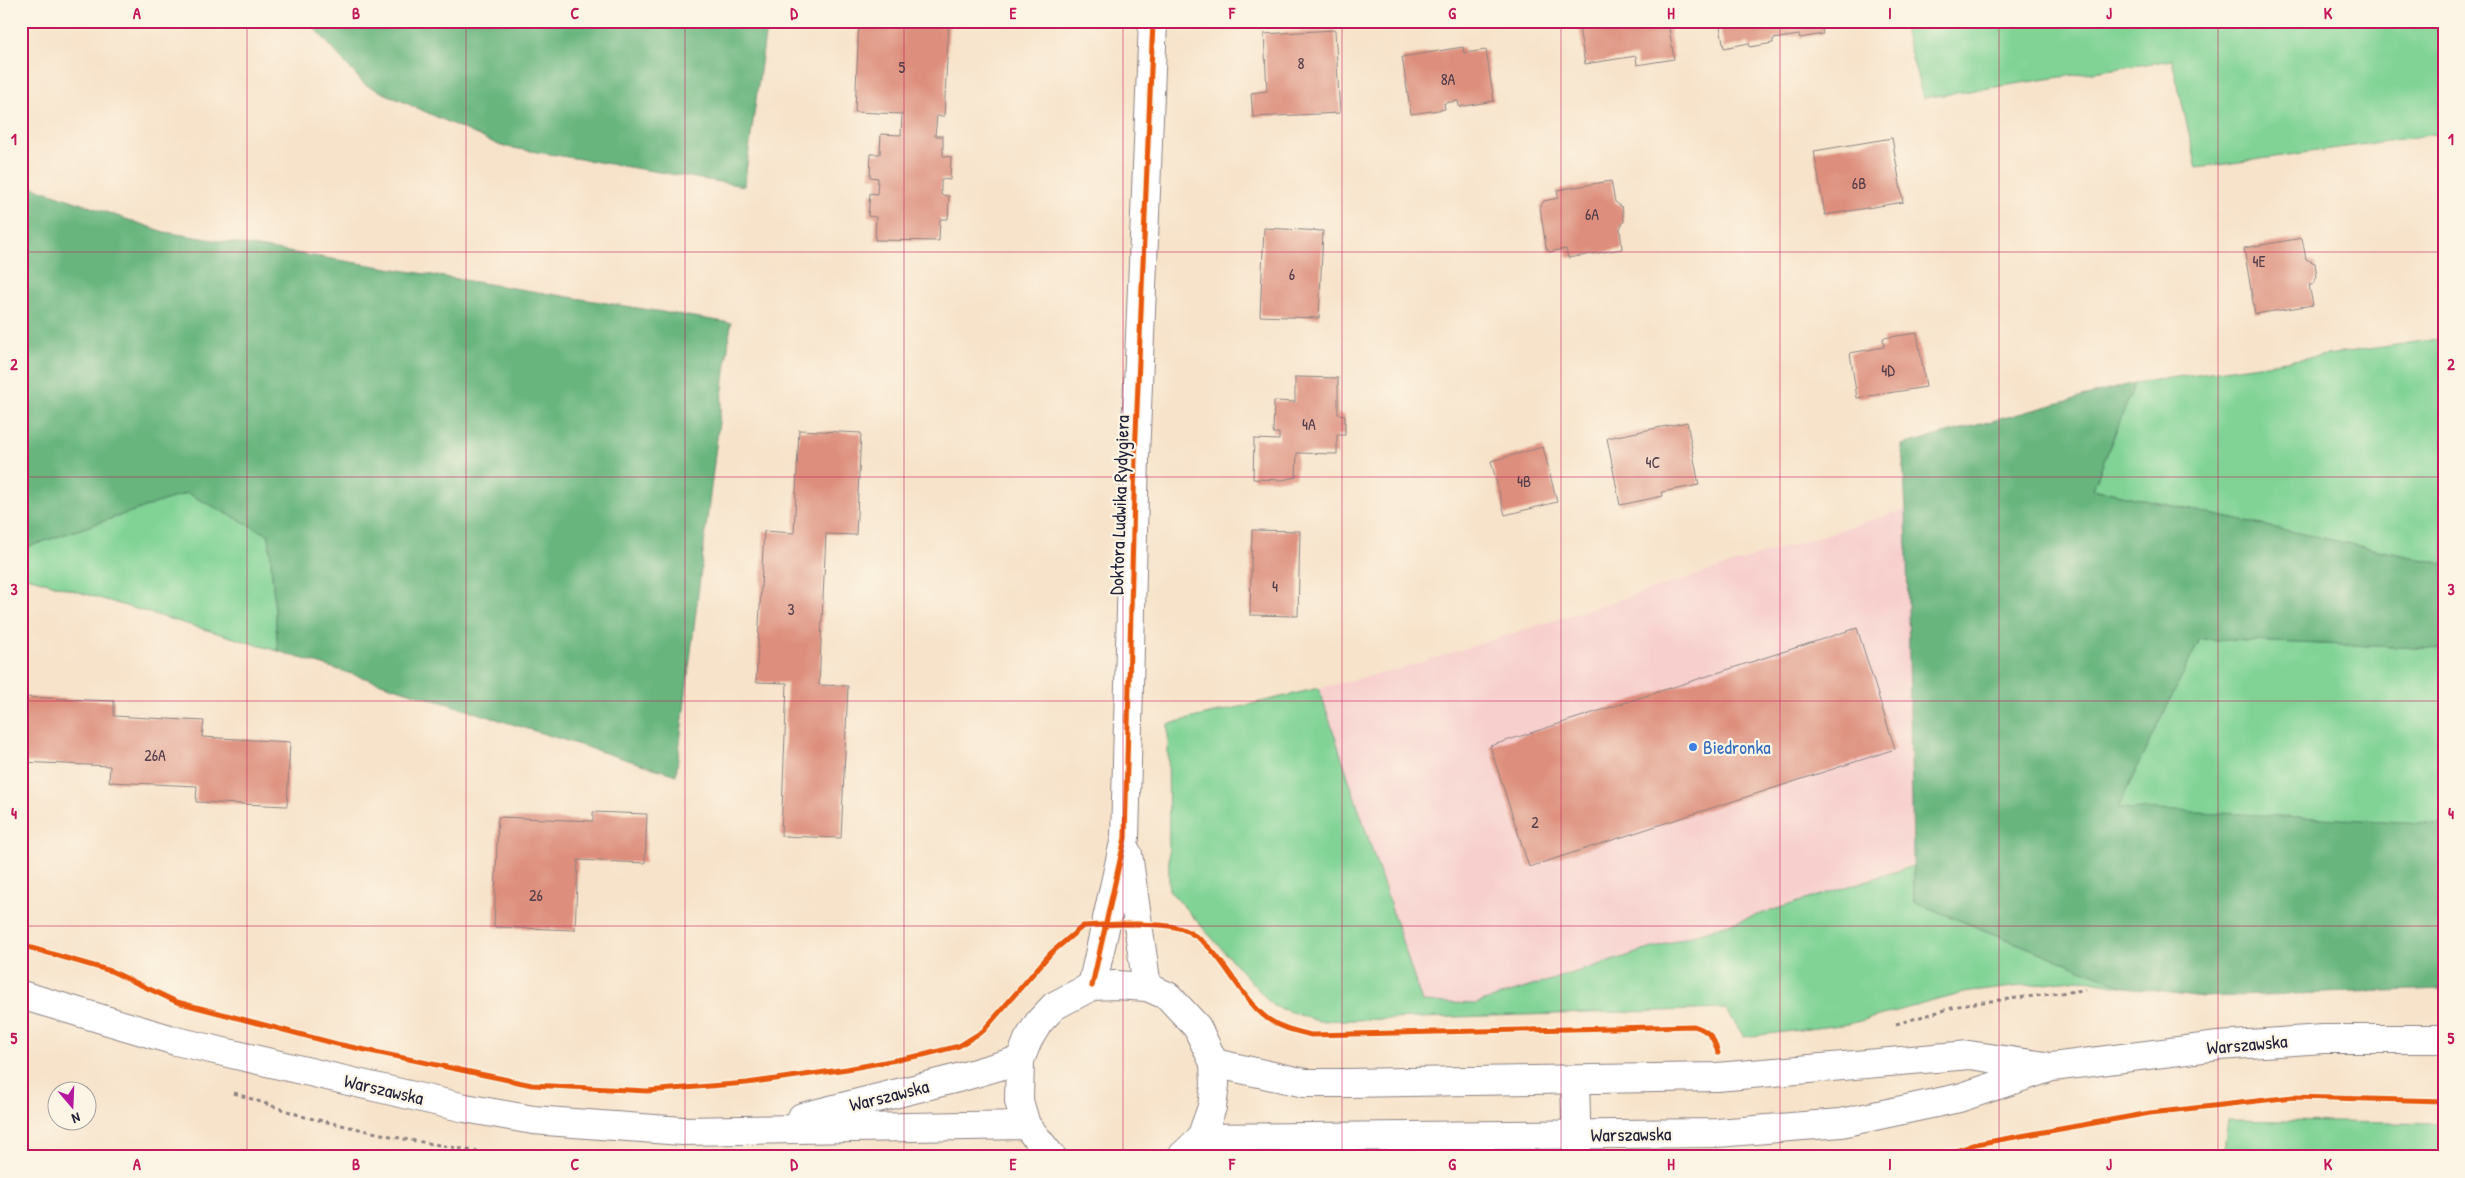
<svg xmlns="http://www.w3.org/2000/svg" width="2465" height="1178" font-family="'Patrick Hand',sans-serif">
<rect width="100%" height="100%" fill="#fcf5e5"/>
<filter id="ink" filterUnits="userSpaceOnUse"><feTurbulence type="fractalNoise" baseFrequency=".02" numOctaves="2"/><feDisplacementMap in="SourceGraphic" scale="10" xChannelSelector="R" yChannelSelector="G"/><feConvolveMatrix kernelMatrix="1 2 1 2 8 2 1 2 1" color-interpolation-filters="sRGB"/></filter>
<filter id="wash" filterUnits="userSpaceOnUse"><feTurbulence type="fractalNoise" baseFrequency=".0096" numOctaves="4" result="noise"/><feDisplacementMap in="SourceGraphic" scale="20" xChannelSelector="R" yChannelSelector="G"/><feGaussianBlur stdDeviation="1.12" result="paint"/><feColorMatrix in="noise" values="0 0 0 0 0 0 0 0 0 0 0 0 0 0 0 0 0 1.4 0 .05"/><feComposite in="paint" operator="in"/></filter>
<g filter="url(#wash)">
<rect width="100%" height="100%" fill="#f7e3ca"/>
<path fill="#f7d0ce" d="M1906 509 1913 866 1475 1004 1422 1002 1319 688 1400 669Z"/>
<path fill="#80d395" stroke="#517a68" d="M1902 21H2444V133L2197 168 2172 60 1923 98Z
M2444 338V564L2093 489 2135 383Z
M187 493 269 535 278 651 21 575V549Z
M2200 639 2444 649V824L2117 809Z
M1319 688 1422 1002 1475 1004 1913 866 1914 902 2126 987 2079 979 1963 993 1849 1024 1744 1037 1726 1009 1318 1021 1273 1006 1169 890 1168 724Z
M2228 1120 2444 1124V1157H2223Z"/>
<path fill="#68b57e" stroke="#456c5c" d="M308 21H767L744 186 501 146 364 84Z
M21 183 164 232 731 323 676 775 278 651 269 535 187 493 21 549Z
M2135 383 2093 489 2444 564V649L2200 639 2118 808 2444 824V989L2203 997 2126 987 1914 902 1906 509 1902 445Z"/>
<g id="blocks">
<path fill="#dd8e7b" d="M859 21H949L944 116H937L935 136H943V156L951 157 950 180 941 179V195L949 196 948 219H940L939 241 875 240 876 217 868 216 870 193 877 194 878 178 870 177 871 154H880L881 134 901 135 902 114 855 112Z
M1578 21H1668L1674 59 1637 65 1636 56 1585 64Z
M1719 21H1827L1828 24 1822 31 1823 34 1800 38 1799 35 1773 39V43L1750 47 1749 43 1724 48Z
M1335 30 1340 113 1253 117 1251 93 1267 91 1264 34Z
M1463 47 1464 53 1486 50 1494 101 1459 107 1458 101 1444 103 1445 109 1411 114 1402 57Z
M1892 138 1903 202 1825 215 1814 151Z
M1611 181 1615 202 1622 207 1624 221 1620 228 1622 249 1568 258 1566 249 1549 252 1546 247 1540 207 1544 201 1558 198 1557 190Z
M1264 228 1323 231 1319 318 1260 316Z
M2302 238 2306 259 2315 263 2317 277 2312 285H2309L2313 305 2255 314 2244 248Z
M1917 333 1926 387 1857 398 1850 353 1884 347 1883 338Z
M1295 377 1338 378V414L1345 415V435H1337V454L1297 453 1296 477 1282 480 1253 479 1254 439 1279 440V433H1273L1274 401 1295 402Z
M1687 422 1699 485 1662 492 1663 496 1620 505 1607 438Z
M799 430 861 433 856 535 826 534 819 685 848 686 841 838 781 836 787 683 756 682 764 531 794 533Z
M1543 447 1557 502 1505 515 1491 461Z
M1252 530 1300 531 1298 616 1250 615Z
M1857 628 1895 749 1529 867 1490 746Z
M23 697 114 701V716L204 721 202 737 290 742 287 806 196 802 197 786 109 782 110 766 21 762Z
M593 812 647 814 645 863 578 860 575 930 494 927 498 817 593 821Z"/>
</g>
</g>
<g filter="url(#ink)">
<use href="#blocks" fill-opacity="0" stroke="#8c8282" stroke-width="1"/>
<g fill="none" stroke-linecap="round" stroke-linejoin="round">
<defs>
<path id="minor" d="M1128 854 1147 987
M1092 986 1125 838 1135 457 1153 21"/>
<path id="tertiary" d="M1575 1080 1577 1157"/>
<path id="secondary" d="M21 995 176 1041 465 1108 533 1120 682 1131 1026 1125
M1214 1063 1305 1083H1345L1717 1077 1969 1055 2045 1066
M802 1117 958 1078 1020 1060
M1201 1138 1717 1133 1841 1123 1959 1098 2052 1067 2218 1046 2323 1039H2444
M1052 1157 1026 1125 1019 1101 1020 1060 1028 1040 1039 1022 1054 1006 1092 986 1115 985 1147 987 1168 996 1197 1027 1214 1063 1215 1085 1212 1107 1201 1138 1181 1157"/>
</defs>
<use href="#minor" stroke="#8c8282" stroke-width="30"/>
<use href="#tertiary" stroke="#8c8282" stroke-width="30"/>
<use href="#secondary" stroke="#8c8282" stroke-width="30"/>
<path stroke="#8c8282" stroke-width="3" stroke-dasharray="4 4" stroke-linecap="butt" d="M1896 1024 1966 1004 2085 990
M234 1093 305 1117 404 1139 509 1157"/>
<use href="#minor" stroke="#fff" stroke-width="28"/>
<use href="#tertiary" stroke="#fff" stroke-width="28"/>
<use href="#secondary" stroke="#fff" stroke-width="28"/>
<defs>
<path id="cycleway" d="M21 945 111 971 177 1002 337 1044 532 1085 647 1091 747 1083 847 1069 923 1055 959 1046 983 1031 1051 953 1083 926C1106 925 1162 921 1182 929 1221 943 1236 996 1268 1019 1281 1028 1296 1031 1311 1035L1694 1026C1709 1031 1714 1037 1718 1053
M1092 986 1125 838 1135 457 1153 21
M1938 1157 1976 1144 2150 1113 2293 1097 2444 1101"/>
</defs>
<use href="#cycleway" stroke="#fcf5e5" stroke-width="8"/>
<use href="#cycleway" stroke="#e8590c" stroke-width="5"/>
</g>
</g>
<path fill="none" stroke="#c2185b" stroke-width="1" stroke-opacity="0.55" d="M247 21V1157M466 21V1157M685 21V1157M904 21V1157M1123 21V1157M1342 21V1157M1561 21V1157M1780 21V1157M1999 21V1157M2218 21V1157M21 252H2444M21 477H2444M21 701H2444M21 926H2444"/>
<circle fill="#3f7fe0" stroke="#fcf5e5" stroke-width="2" cx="1693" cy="747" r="5"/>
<g text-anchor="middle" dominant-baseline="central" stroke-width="4.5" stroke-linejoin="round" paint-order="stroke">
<g font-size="16" fill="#513d4b">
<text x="1301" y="63">8</text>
<text x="902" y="67">5</text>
<text x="1448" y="79">8A</text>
<text x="1859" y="183">6B</text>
<text x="1592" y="214">6A</text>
<text x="2259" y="261">4E</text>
<text x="1292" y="274">6</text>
<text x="1888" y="370">4D</text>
<text x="1309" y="424">4A</text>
<text x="1653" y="462">4C</text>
<text x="1524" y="481">4B</text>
<text x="1275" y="586">4</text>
<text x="791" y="609">3</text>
<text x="155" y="755">26A</text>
<text x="1535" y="822">2</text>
<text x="536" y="895">26</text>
</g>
<g font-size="19" fill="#22223b" stroke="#fcf5e5">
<text transform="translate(1119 505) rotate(-88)">Doktora Ludwika Rydygiera</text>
<text transform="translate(2247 1044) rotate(-5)">Warszawska</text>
<text transform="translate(384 1089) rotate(13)">Warszawska</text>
<text transform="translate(889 1095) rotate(-14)">Warszawska</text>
<text transform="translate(1631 1134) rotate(-1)">Warszawska</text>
</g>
<g font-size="19" fill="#366cbe" stroke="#fcf5e5" text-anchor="start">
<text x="1703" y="747">Biedronka</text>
</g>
</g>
<rect width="2465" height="1178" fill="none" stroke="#fcf5e5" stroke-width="55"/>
<g transform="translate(72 1106) rotate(161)"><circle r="24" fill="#fcf5e5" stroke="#a5a1a1"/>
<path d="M0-4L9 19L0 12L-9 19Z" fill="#b5179e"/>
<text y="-8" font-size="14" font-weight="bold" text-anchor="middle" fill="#22223b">N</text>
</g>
<rect x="28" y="28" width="2410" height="1122" fill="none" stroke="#c2185b" stroke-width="2"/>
<g font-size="16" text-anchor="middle" font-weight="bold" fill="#c2185b">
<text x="137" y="19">A</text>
<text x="356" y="19">B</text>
<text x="575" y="19">C</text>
<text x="794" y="19">D</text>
<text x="1013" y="19">E</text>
<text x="1232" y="19">F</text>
<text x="1452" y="19">G</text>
<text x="1671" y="19">H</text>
<text x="1890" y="19">I</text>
<text x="2109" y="19">J</text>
<text x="2328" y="19">K</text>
<text x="14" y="145">1</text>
<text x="2451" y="145">1</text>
<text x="14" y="370">2</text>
<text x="2451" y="370">2</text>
<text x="14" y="595">3</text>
<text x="2451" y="595">3</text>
<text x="14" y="819">4</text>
<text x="2451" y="819">4</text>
<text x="14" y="1044">5</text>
<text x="2451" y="1044">5</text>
<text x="137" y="1170">A</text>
<text x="356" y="1170">B</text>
<text x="575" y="1170">C</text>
<text x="794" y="1170">D</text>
<text x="1013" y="1170">E</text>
<text x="1232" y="1170">F</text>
<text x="1452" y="1170">G</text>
<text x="1671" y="1170">H</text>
<text x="1890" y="1170">I</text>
<text x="2109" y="1170">J</text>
<text x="2328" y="1170">K</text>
</g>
</svg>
